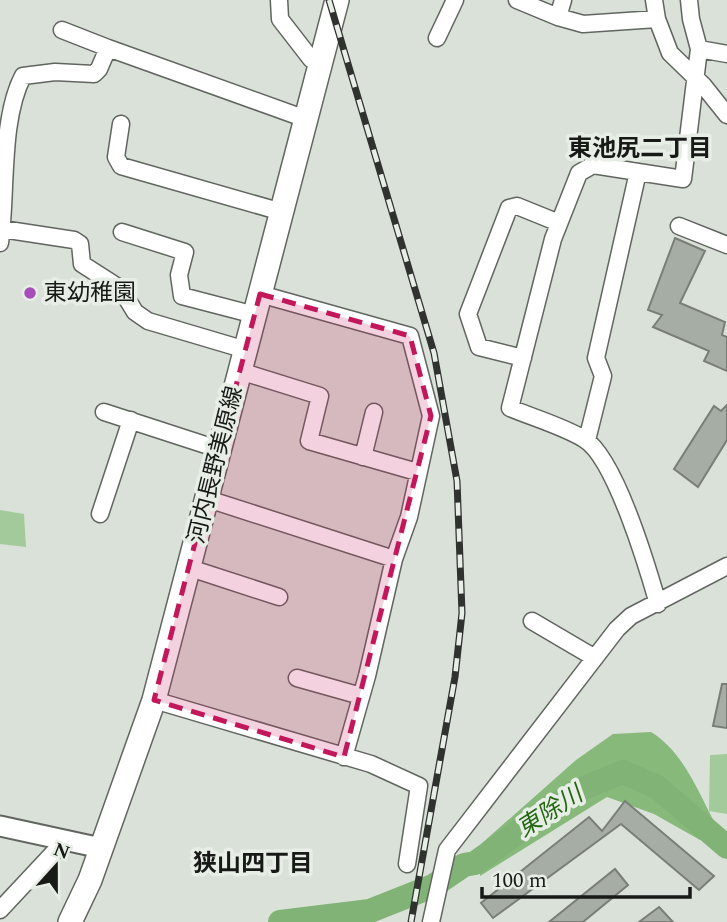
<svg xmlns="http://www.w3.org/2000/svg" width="727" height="922" font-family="Spectral,'Noto Sans JP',serif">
<rect width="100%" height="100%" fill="#dae1d9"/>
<path fill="#a3ca9b" d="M0 510 24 514 26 547 0 544Z
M727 754V814L709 811 710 755Z"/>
<path fill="#87b97b" d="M651 732C684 752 699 794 717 827L700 840 654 814 607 797 480 876 481 844 576 760 613 734Z"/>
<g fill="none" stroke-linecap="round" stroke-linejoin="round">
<path stroke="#81b376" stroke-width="24" d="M280 922 370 911 433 886 464 865 475 863 574 792 623 772 657 787 727 847"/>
</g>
<path fill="#a6ada5" stroke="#797f77" stroke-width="2" d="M675 238 705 251 680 303 725 322 722 335 727 337V371L704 361 709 351 653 327 662 315 648 310Z
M727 405V440L698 487 674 469 714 406 721 411Z
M722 684H727V728L713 726Z
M625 801 714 876 699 890 621 824 493 918 481 903 589 817 602 831Z
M615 869 628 885 583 922H549Z
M659 907 673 922H639Z"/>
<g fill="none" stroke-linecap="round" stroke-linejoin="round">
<defs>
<path id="minor" d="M279 0 280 19 311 59 321 62
M517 0 558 17 563 0
M654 0 657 19
M689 0 691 19 699 49 727 54
M558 17 583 24 657 19 670 53 703 85 727 115
M62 30 108 48
M437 38 455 0
M121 124 116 157 121 166 282 212
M679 226 727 245
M2 229 74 240 80 244 82 264 121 289 135 312 148 321 246 350
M122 232 185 252 179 275 182 296 255 315
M0 243C7 193 0 120 23 76L55 72 94 74 99 69 108 48 306 119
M260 294 410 336 431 416 409 517 394 559 367 676 344 757
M523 358 479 347 468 314 509 208 517 206 559 223
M240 371 320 396 309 441 417 472
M104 412 221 450
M587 440 603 376 596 358 638 172
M363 457 374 412
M208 499 394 559
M100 514 131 420
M190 568 279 597
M658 604C648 569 615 457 584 439 562 426 534 418 510 408L553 239 579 173 593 165 683 179 699 49
M532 621 595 658
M297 678 361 696
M154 700 371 764 419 786 407 864
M0 910 57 849 58 840
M431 922 447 850 617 629 631 616 727 566"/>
<path id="tertiary" d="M0 826 101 848"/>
<path id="secondary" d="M70 922 90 880 154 700 337 0"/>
</defs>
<use href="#minor" stroke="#60665f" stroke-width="19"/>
<use href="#tertiary" stroke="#60665f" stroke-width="23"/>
<use href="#secondary" stroke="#60665f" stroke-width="26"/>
<use href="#minor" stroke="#fff" stroke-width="16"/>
<use href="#tertiary" stroke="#fff" stroke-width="19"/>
<use href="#secondary" stroke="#fff" stroke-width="23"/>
<defs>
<path id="rail" d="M329 0 434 353 457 481 462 613 455 677 411 922"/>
</defs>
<use href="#rail" stroke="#2f322f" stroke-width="7"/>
<use href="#rail" stroke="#e7eee6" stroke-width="4.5" stroke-dasharray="13" stroke-linecap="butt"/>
</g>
<path fill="#c2185b" fill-opacity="0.2" stroke="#c2185b" stroke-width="5" stroke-dasharray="14 9" stroke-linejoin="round" d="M260 294 410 336 431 416 344 757 154 700Z"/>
<circle fill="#a74ebb" stroke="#e7eee6" stroke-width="2.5" cx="30" cy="293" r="7"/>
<g text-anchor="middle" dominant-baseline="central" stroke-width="7" stroke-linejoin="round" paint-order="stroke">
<g font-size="23" fill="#171a17" stroke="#e7eee6" text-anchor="start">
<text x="44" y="293">東幼稚園</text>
</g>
<g font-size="23" fill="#171a17" stroke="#e7eee6">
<text transform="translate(216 465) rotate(-76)">河内長野美原線</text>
</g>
<g font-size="24" font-weight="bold" fill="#171a17" stroke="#e7eee6">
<text x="640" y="149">東池尻二丁目</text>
<text x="253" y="864">狭山四丁目</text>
</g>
<g font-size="24" font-style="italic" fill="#256613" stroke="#e7eee6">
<text transform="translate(550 812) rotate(-33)">東除川</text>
</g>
</g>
<g transform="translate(56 866) rotate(21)" stroke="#e7eee6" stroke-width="5" paint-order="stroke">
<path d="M0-5L12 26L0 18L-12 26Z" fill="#171a17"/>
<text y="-10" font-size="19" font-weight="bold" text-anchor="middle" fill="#171a17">N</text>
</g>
<path d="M482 887v10h208v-10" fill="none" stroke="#171a17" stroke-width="3.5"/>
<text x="492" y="887" font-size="21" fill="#171a17" stroke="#e7eee6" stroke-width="5" paint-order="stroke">100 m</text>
</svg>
